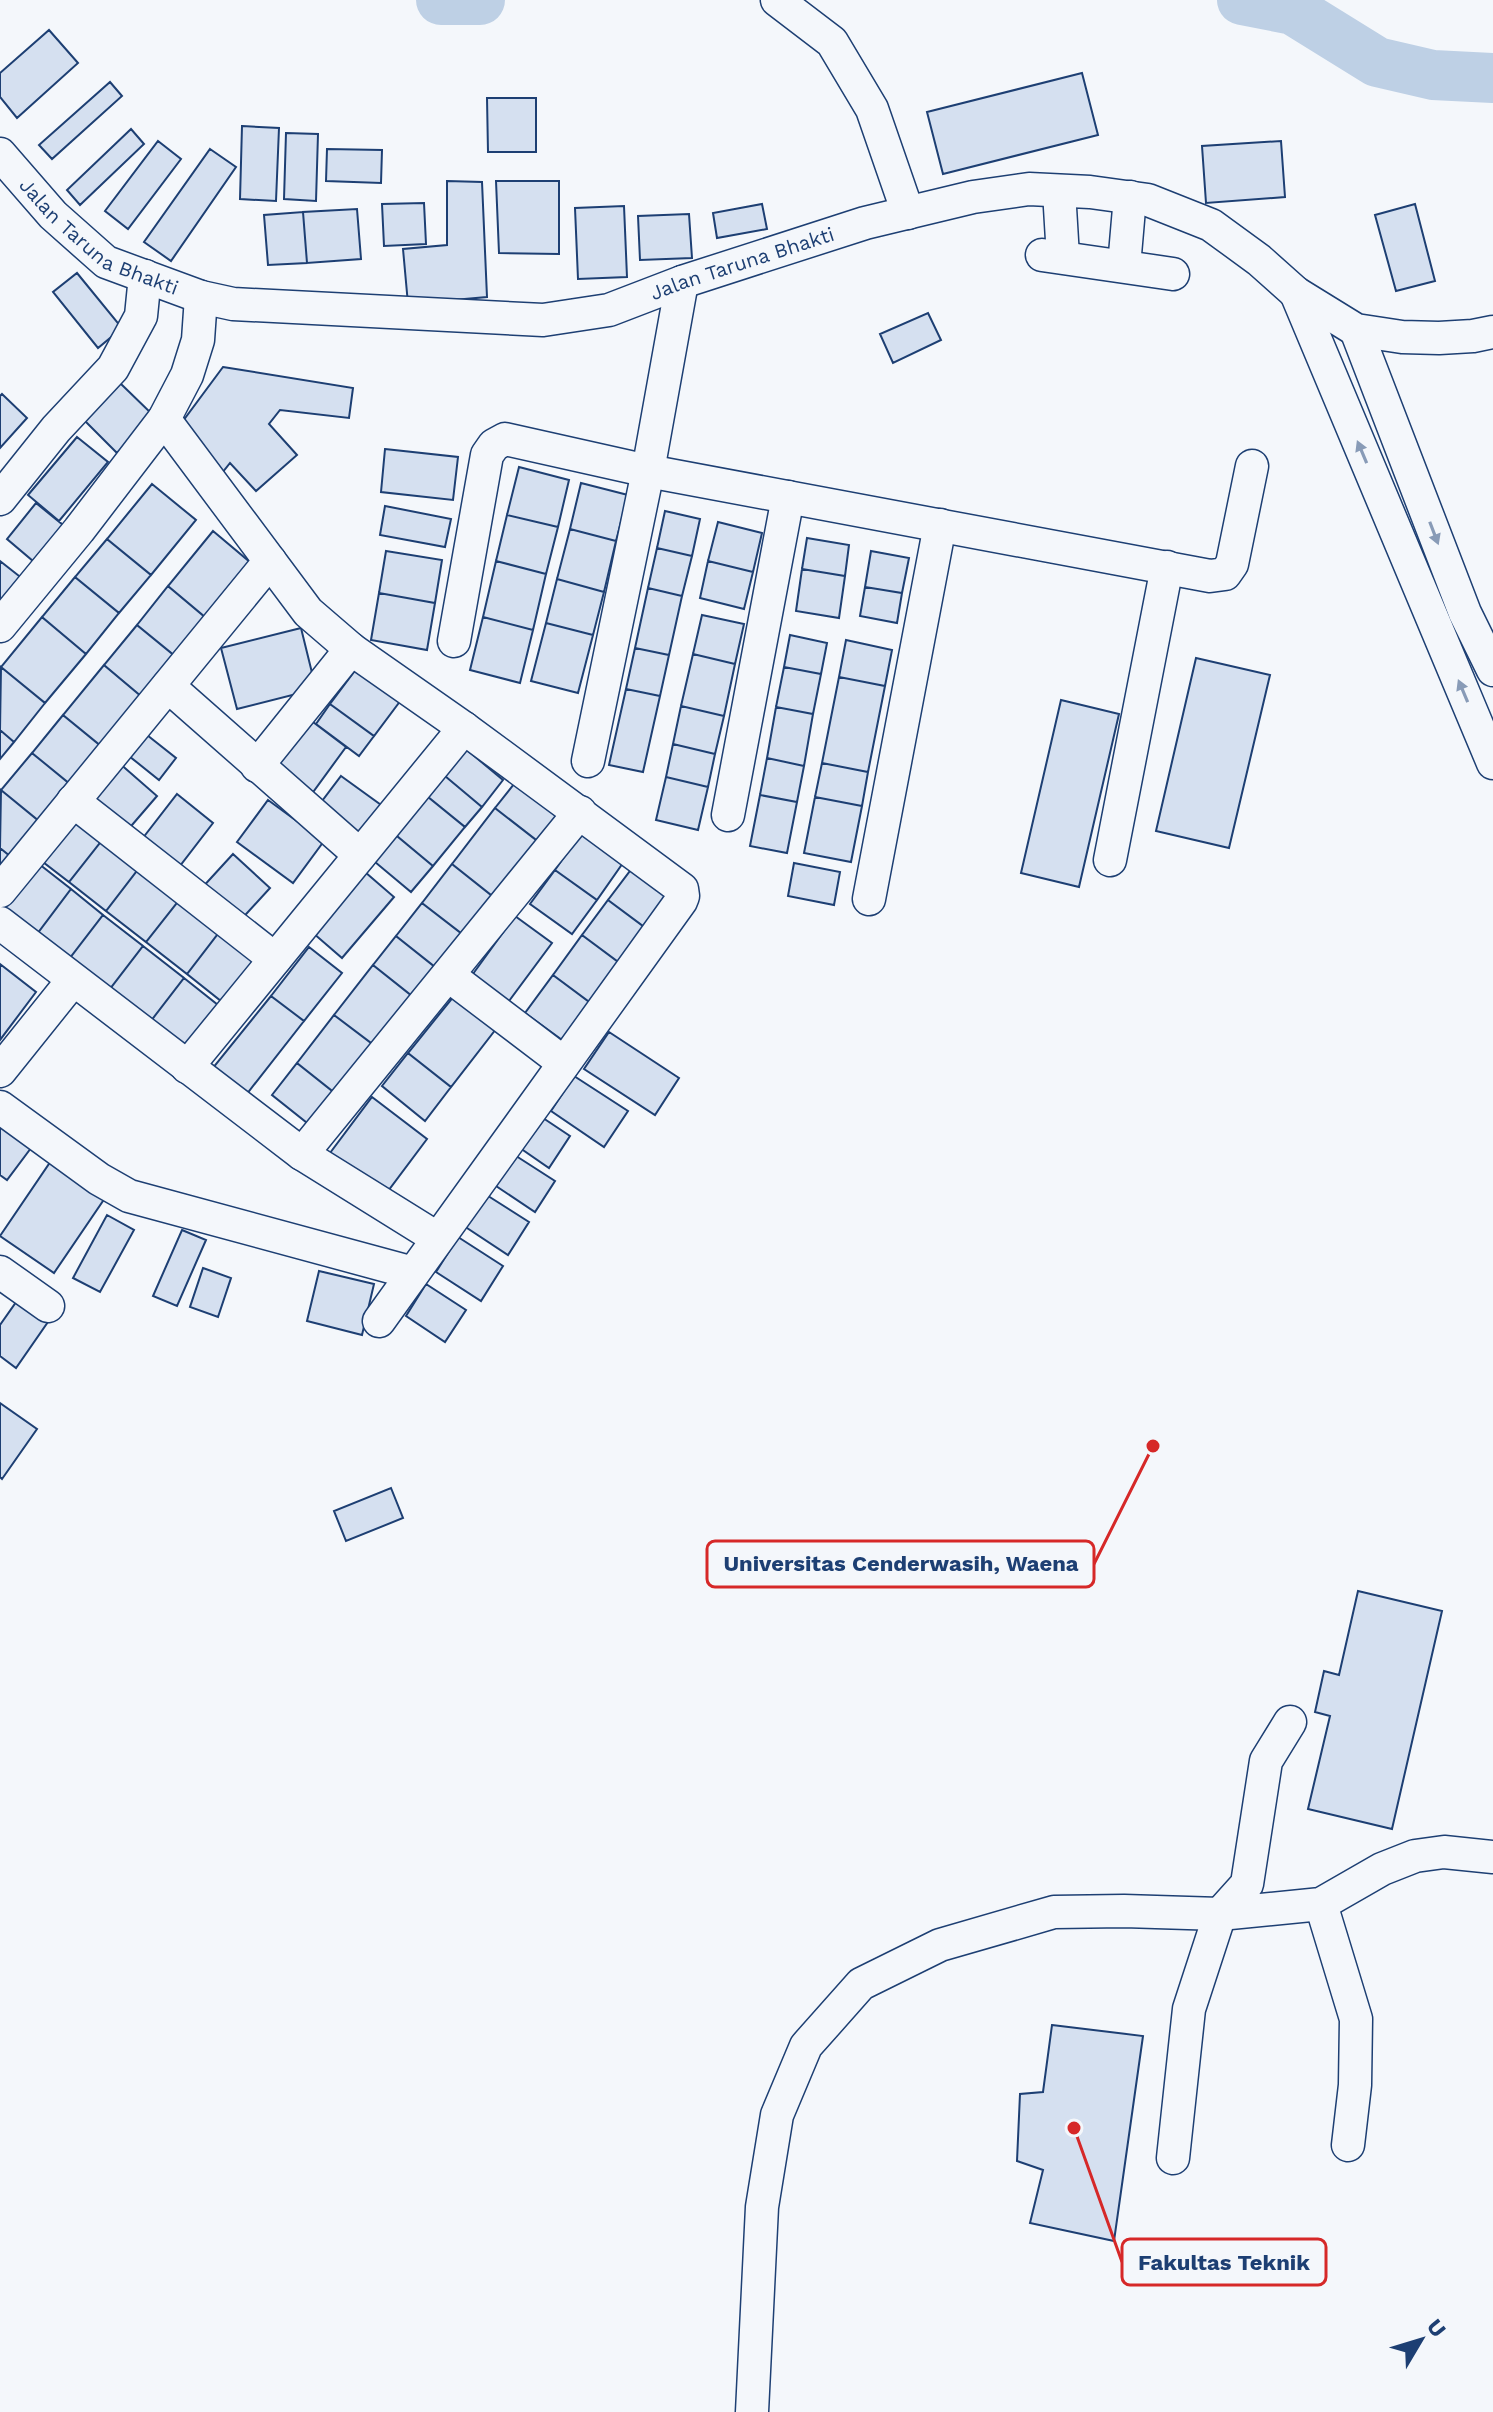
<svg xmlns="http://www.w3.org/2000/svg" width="1493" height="2412" font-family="'Work Sans',sans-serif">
<rect width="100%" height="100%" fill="#f4f7fb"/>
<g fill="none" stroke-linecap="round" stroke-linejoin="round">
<path stroke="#bed0e5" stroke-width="50" d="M441 0H480
M1242 0 1293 10 1377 62 1433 75 1493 78"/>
</g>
<path fill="#d5e0f0" stroke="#1d3f73" stroke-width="2" d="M49 30 78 63 17 118 0 97V73Z
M1082 73 1098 135 943 174 927 112Z
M110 82 122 96 52 159 39 145Z
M487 98H536V152H488Z
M242 126 279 128 276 201 240 199Z
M131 129 144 144 80 205 67 190Z
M286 133 318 134 316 201 284 199Z
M158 141 181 159 128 229 105 211Z
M1281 141 1285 197 1206 203 1202 146Z
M210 149 236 167 171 261 144 242Z
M327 149 382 150 381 183 326 181Z
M447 181 482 182 487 297 408 304 403 249 447 245Z
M496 181H559V254L499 253Z
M424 203 426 244 384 246 382 204Z
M762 204 767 229 717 238 713 213Z
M1415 204 1435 281 1396 291 1375 215Z
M624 206 627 277 578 279 575 208Z
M357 209 361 259 307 263 303 212Z
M303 212 307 263 268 265 264 215Z
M689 214 692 258 640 260 638 216Z
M77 273 122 328 98 348 53 292Z
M928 313 941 340 893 363 880 334Z
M223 367 353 388 349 418 280 410 269 424 297 455 256 491 230 463 222 473 183 421Z
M120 383 154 416 117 453 83 419Z
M2 394 27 418 0 448V396Z
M77 437 108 462 59 521 28 495Z
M385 449 458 457 453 500 381 492Z
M519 467 569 480 558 527 507 515Z
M581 483 628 495 616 541 570 529Z
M152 484 196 520 151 575 107 539Z
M36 503 63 525 33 561 7 539Z
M385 506 451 519 445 547 380 535Z
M665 511 700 519 692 556 657 548Z
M507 515 558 527 546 574 496 561Z
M718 522 762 533 753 572 708 561Z
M570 529 616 541 604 592 557 579Z
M213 531 257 568 212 623 168 586Z
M807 538 849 545 845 576 802 569Z
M107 539 151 575 119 613 75 577Z
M657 548 692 556 682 596 648 588Z
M386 551 442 560 435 603 379 593Z
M871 551 909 558 902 593 865 587Z
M0 561 28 583 0 610Z
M496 561 546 574 533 630 483 617Z
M708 561 753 572 744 609 700 598Z
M802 569 845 576 839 618 796 611Z
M75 577 119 613 86 654 42 617Z
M557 579 604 592 593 635 546 623Z
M168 586 212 623 181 661 137 625Z
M865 587 902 593 897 623 860 616Z
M648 588 682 596 669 655 635 648Z
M379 593 435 603 427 650 371 640Z
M702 615 744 624 735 664 693 654Z
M42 617 86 654 45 703 1 667Z
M483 617 533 630 520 683 470 670Z
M546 623 593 635 578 693 531 681Z
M137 625 181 661 148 702 104 665Z
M301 628 316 689 237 709 221 648Z
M790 635 827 643 821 674 784 667Z
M846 640 892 650 885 686 839 677Z
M635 648 669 655 660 696 626 689Z
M693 654 735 664 724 716 681 706Z
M1196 658 1270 675 1229 848 1156 831Z
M104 665 148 702 107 751 63 715Z
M1 667 45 703 14 742 0 730Z
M784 667 821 674 813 714 776 707Z
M357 668 401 700 374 736 330 704Z
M839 677 885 686 868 772 822 763Z
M626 689 660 696 643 772 609 765Z
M1061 700 1119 714 1079 887 1021 873Z
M330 704 374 736 359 756 316 724Z
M681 706 724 716 715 754 673 744Z
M776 707 813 714 804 766 767 758Z
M63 715 107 751 76 789 32 753Z
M309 719 346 747 308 799 269 771Z
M0 730 14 742 0 759Z
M147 735 176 758 159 780 129 756Z
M673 744 715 754 708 787 666 777Z
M461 745 503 780 482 807 439 771Z
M32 753 76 789 45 826 1 790Z
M767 758 804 766 797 802 760 795Z
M118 762 157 796 126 832 87 798Z
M822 763 868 772 862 806 815 797Z
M439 771 482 807 465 827 422 792Z
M341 776 388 810 363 844 316 809Z
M666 777 708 787 698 830 656 820Z
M518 779 563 813 540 843 495 808Z
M1 790 45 826 16 861 0 848Z
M422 792 465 827 433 866 391 831Z
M177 794 213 823 176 871 139 843Z
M760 795 797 802 787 853 750 846Z
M815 797 862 806 851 862 804 853Z
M268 800 324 841 293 883 237 842Z
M495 808 540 843 496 899 452 864Z
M80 813 107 834 69 882 43 862Z
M583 830 625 860 597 900 555 870Z
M391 831 433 866 411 892 369 857Z
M107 834 143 863 106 911 69 882Z
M0 848 16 861 0 881Z
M233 854 270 888 237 924 200 890Z
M143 863 184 894 146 942 106 911Z
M794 863 840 872 834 905 788 896Z
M39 864 71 889 34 938 2 912Z
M452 864 496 899 466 937 422 903Z
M633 867 676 899 651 932 608 900Z
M555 870 597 900 572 934 530 904Z
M365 872 394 897 342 958 313 933Z
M71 889 103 915 66 963 34 938Z
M184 894 224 926 187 974 146 942Z
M608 900 651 932 625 967 582 935Z
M422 903 466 937 440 971 396 936Z
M103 915 143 946 106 994 66 963Z
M515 916 552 943 506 1005 470 978Z
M224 926 264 957 226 1005 187 974Z
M582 935 625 967 596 1007 553 975Z
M396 936 440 971 417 1000 373 965Z
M143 946 184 978 147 1026 106 994Z
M309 947 342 973 304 1021 271 996Z
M0 964 36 992 0 1040Z
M373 965 417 1000 379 1049 334 1015Z
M553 975 596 1007 569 1045 525 1013Z
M184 978 223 1009 186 1056 147 1026Z
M271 996 304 1021 246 1095 212 1069Z
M454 996 496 1029 451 1087 408 1053Z
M334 1015 379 1049 341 1098 297 1063Z
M609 1032 679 1078 655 1115 584 1069Z
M408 1053 451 1087 425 1121 382 1086Z
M297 1063 341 1098 316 1130 272 1095Z
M574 1076 628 1111 604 1147 551 1111Z
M372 1097 427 1139 385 1195 330 1153Z
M540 1116 570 1136 549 1168 520 1148Z
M0 1118 34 1144 7 1180 0 1175Z
M513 1154 555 1181 535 1212 493 1184Z
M53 1158 107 1195 54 1273 0 1236Z
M485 1194 529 1222 508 1255 464 1226Z
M107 1215 134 1230 100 1292 73 1278Z
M182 1230 206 1240 177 1306 153 1296Z
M458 1237 503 1266 481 1301 436 1272Z
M203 1268 231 1278 218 1317 190 1307Z
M319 1271 374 1284 362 1335 307 1321Z
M426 1284 466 1310 445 1342 406 1316Z
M19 1298 50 1319 16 1368 0 1356V1325Z
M0 1403 37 1429 2 1479 0 1477Z
M391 1488 403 1518 346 1541 334 1511Z
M1358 1591 1442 1611 1392 1829 1308 1809 1330 1716 1315 1712 1324 1671 1339 1675Z
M1052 2025 1143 2036 1114 2241 1030 2223 1043 2170 1017 2161 1020 2094 1043 2092Z"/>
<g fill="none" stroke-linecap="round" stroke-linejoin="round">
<defs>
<g id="minor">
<path d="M777 0 832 42 872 109 908 213"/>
<path id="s1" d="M0 154 53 215 106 262 201 297 233 304 543 320 609 310 682 282 865 223 973 197 1029 189 1090 192 1148 200 1211 225 1259 260 1296 293 1356 330 1402 337 1439 338 1473 336 1493 332"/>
<path d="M1059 191 1063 257"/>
<path d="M1042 255 1173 274"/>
<path d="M1124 266 1130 197"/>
<path d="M1296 293 1493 763"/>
<path d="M1356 330 1465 613 1493 670"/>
<path d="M164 419 308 612 351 649 464 728 682 889 683 896 681 901 379 1321"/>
<path d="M0 499 56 429 113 368 141 316 145 276"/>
<path d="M0 626 79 530 164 419 187 375 198 340 201 297"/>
<path d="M454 641 487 455 494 445 505 439 648 471 1210 576 1225 574 1232 564 1252 466"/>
<path d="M168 686 360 855"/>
<path d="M588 761 648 471 682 282"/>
<path d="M257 766 351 649"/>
<path d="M73 801 275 959"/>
<path d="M728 815 788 497"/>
<path d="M1110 860 1167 567"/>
<path d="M0 891 270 561"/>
<path d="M869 899 940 525"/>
<path d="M0 923 302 1154 437 1238"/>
<path d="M448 975 564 1063"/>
<path d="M187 1067 464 728"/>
<path d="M0 1071 73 980"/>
<path d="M0 1107 99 1179 129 1196 413 1273"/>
<path d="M302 1154 580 812"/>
<path d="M0 1272 48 1306"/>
<path d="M1321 1904 1356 2019 1355 2085 1348 2145"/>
<path d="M1173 2158 1189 2009 1220 1914 1247 1884 1266 1761 1290 1722"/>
<path d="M752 2412 762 2207 777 2115 806 2046 861 1984 940 1945 1054 1912 1124 1911 1220 1914 1321 1904 1382 1869 1415 1856 1444 1852 1493 1857"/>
</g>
</defs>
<use href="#minor" stroke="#1d3f73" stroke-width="35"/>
<use href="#minor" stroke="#f4f7fb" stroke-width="32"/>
</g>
<defs><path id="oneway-solid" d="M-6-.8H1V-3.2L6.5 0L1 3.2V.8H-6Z" transform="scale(2)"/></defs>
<g fill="#889bb7">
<use href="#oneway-solid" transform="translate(1362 452) rotate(-113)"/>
<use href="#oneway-solid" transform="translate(1434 533) rotate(69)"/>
<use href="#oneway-solid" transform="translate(1463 691) rotate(-113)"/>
</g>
<g text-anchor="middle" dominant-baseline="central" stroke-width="6" stroke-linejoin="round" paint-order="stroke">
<g font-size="20" fill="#1d3f73" stroke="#f4f7fb">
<text stroke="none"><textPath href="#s1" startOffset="132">Jalan Taruna Bhakti</textPath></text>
<text stroke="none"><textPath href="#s1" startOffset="804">Jalan Taruna Bhakti</textPath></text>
</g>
</g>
<path fill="none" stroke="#d62828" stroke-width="3" d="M1153 1446L1094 1564M1074 2128L1122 2262"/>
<g fill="#d62828" stroke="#f4f7fb" stroke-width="3">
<circle cx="1153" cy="1446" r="8"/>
<circle cx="1074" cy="2128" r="8"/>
</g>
<g fill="#f4f7fb" stroke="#d62828" stroke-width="3">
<rect x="707" y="1541" width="387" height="46" rx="8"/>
<rect x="1122" y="2239" width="204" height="46" rx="8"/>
</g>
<g font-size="22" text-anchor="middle" font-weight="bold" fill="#1d3f73">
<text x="901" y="1571">Universitas Cenderwasih, Waena</text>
<text x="1224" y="2270">Fakultas Teknik</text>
</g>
<g transform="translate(1421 2340) rotate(52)" stroke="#f4f7fb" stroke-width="6" paint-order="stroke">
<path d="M0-6L14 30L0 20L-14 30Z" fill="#1d3f73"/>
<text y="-12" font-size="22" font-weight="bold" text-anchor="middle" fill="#1d3f73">U</text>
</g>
</svg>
